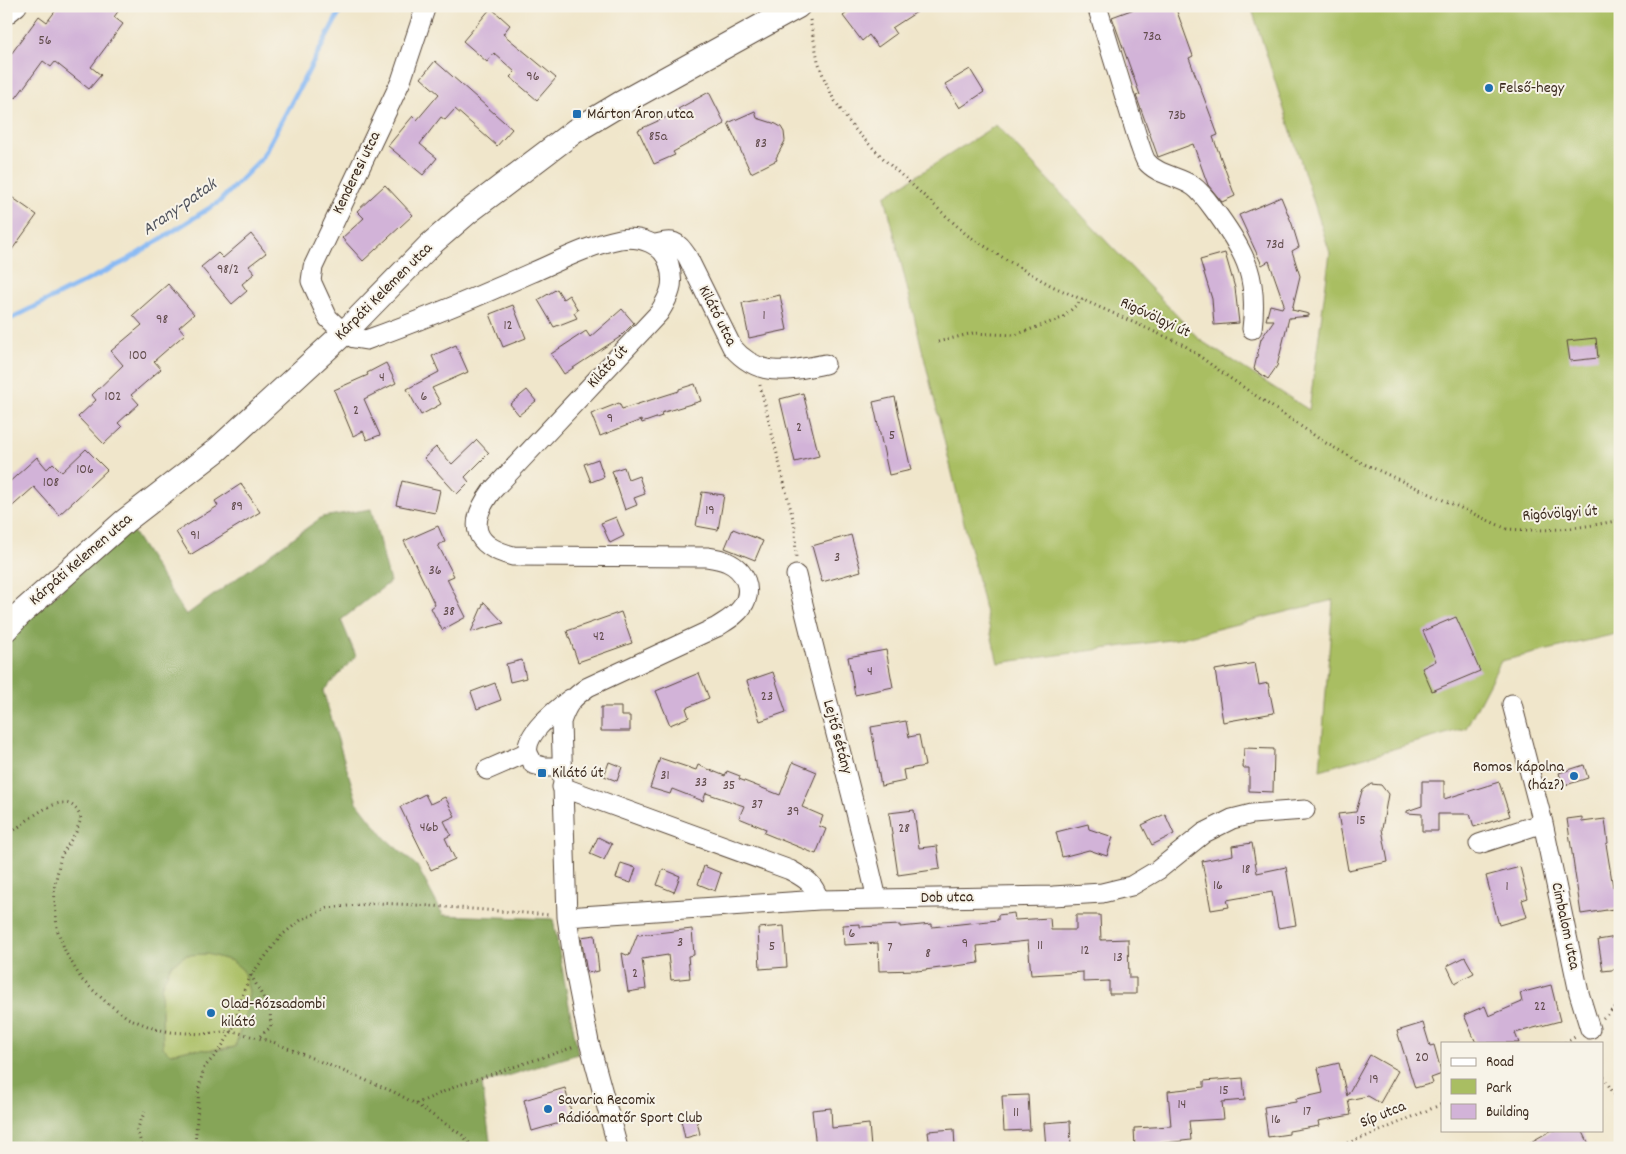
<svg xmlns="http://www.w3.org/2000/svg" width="1626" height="1154" font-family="Dekko,sans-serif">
<rect width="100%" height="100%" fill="#f7f3e8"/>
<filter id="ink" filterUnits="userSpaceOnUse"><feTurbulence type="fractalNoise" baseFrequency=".02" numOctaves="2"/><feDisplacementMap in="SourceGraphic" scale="10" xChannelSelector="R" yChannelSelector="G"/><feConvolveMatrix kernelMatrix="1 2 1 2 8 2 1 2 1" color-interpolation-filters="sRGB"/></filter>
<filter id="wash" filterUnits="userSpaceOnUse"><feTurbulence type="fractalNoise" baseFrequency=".0096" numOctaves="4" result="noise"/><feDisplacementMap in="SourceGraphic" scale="20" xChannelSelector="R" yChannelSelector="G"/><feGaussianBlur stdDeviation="1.12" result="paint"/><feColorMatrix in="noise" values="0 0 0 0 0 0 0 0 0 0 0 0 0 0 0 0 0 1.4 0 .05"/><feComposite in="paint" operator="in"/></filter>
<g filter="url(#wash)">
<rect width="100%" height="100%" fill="#f0e6cb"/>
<path fill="#a9be62" stroke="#727440" d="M1251 6H1620V633L1501 661 1466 728 1320 770 1333 600 1177 639 998 663 885 196 996 125 1200 340 1309 410 1330 253Z
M207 954 232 961 243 970 249 991 247 1010 235 1047 207 1050 190 1049 170 1054 163 1047 161 987 171 965 186 955Z"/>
<path fill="#86a558" stroke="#60683b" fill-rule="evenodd" d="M371 509 390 582 341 620 356 656 323 691 357 802 385 838 417 866 443 915 553 919 578 1054 482 1084 491 1148H6V640L130 527 186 615 322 517ZM207 954 232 961 243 970 249 991 247 1010 235 1047 226 1049 207 1050 190 1049 170 1054 163 1047 161 987 171 965 186 955Z"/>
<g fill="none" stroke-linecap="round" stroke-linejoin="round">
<path stroke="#87b9f4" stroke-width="5" d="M6 321 126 261 219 202 262 158 343 6"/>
</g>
<g id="blocks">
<path fill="#d2b3d8" d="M59 6H122L114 17 123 24 91 67 101 75 89 89 55 62 51 67 43 61 16 98 6 91V61L39 16 47 22Z
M856 6H926L892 28 896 34 878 47 869 35 862 41 843 16Z
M1142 6H1175L1193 56 1189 58 1218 135 1213 137 1235 196 1222 202 1208 185 1193 144 1158 157 1138 101 1136 96 1140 95 1112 17Z
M491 8 510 25 503 34 556 78 537 100 510 77 515 72 494 53 487 62 463 41Z
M435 61 512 129 497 146 455 109 445 120 441 117 420 144 437 158 423 175 388 146 413 116 417 120 439 94 421 78Z
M970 69 984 92 960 108 945 84Z
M709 92 725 124 673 152 675 155 654 164 638 130 680 111 678 109Z
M755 111 757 118 776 124 781 127 784 132 785 141 776 158 777 160 751 173 728 123Z
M385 185 413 215 363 261 342 238 364 218 357 211Z
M6 193 37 215 6 258Z
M1281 197 1292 224 1299 247 1292 251 1300 276 1292 310 1309 314V316L1289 318 1277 366 1268 379 1254 369 1261 339 1274 320H1266L1270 305 1282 308 1284 304 1269 261 1262 265 1239 215Z
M251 234 266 253 249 266 255 273 242 284 247 291 232 304 201 267 218 253 223 258Z
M1225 253 1235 288 1239 323 1214 325 1212 299 1200 260Z
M168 284 194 314 179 327 185 334 154 361 161 369 131 395 139 404 118 423 122 427 104 444 78 417 96 400 92 395 123 365 111 351 142 325 133 315Z
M557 289 563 299 569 295 578 310 574 313 577 318 554 327 538 300Z
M780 295 787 330 749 338 742 303Z
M513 305 526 338 503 347 490 314Z
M622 309 634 323 620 337 564 374 551 354 586 331 590 337Z
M1596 338 1598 358 1570 361 1567 341Z
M456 345 468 372 432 388 441 404 421 415 407 389 439 372 432 356Z
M386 363 396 383 364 399 380 435 367 440 363 431 353 436 334 390 368 375 367 373Z
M695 384 701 401 661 413 662 416 642 423 641 420 600 436 591 414 619 403 622 409 679 391V389Z
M527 390 536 401 519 415 510 404Z
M803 393 819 456 795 462 780 399Z
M895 397 911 470 889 475 873 402Z
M477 440 489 453 465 477 469 482 457 494 424 458 436 447 452 464Z
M86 449 107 470 59 515 34 487 6 512V485L37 457 47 469 53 463 62 472Z
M598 459 604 477 591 482 584 464Z
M624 467 628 480 639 476 645 494 634 498 637 505 625 510 612 471Z
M402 481 440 490 435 513 396 505Z
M241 484 260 512 190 555 176 532 218 506 215 501Z
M702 492 724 495 718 530 696 526Z
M616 517 624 536 610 543 601 523Z
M438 526 445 542 438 545 454 576 447 579 466 617 442 630 431 608 435 605 404 541Z
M733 529 763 541 755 560 725 548Z
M851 535 861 571 822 582 812 546Z
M484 602 504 623 471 632Z
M621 612 632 643 578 662 567 631Z
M1456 617 1480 671 1432 691 1422 668 1436 661 1423 631Z
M886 650 893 687 855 695 848 657Z
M522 660 526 678 510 682 506 664Z
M1255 663 1259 685 1268 683 1274 713 1223 722 1215 670Z
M773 672 786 712 760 721 747 681Z
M699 673 709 698 686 708 689 717 670 725 656 691Z
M495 683 501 700 477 709 471 692Z
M601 707H621V716H630V731H601Z
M906 721 909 737 919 735 925 766 903 770 905 781 881 786 871 727Z
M1244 748 1274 749 1273 792 1249 791V768H1243Z
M660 758 696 770 698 765 725 776 727 771 740 776 739 779 780 795 793 762 817 772 802 807 823 816 819 826 826 829 816 854 764 833 766 829 739 818 744 806 706 793 703 801 672 789 670 794 650 788Z
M609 762 622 767 617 781 604 776Z
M1584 765 1588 778 1563 786 1559 773Z
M1422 781H1444V799L1499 782 1510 816 1474 827 1470 814H1438V831H1422V814L1407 813V811L1422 806Z
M1371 784 1381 785 1388 794 1382 829 1388 862 1348 870 1338 814 1356 812 1362 791Z
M425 794 430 804 445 797 455 816 444 821 451 835 445 838 455 859 431 870 400 807Z
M914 810 919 848 937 846 940 869 898 875 889 813Z
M1165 814 1174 834 1152 845 1142 825Z
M1582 817V822L1605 819 1608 843 1606 844 1613 887 1619 886 1620 908 1581 914 1567 819Z
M1088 824 1089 829 1113 837 1107 856 1089 850 1062 857 1056 832Z
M598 837 612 844 604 860 590 854Z
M1252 843 1257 873 1286 867 1296 925 1278 928 1272 892 1227 900 1229 907 1211 910 1202 861 1233 855 1232 846Z
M621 863 636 868 631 883 616 878Z
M704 866 721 873 715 891 698 884Z
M1520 867 1528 898 1522 900 1527 917 1499 925 1486 876Z
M663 869 680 876 674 892 657 885Z
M1014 913 1015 920 1050 918 1051 930H1076V915H1100L1101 940 1128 939 1129 978H1136V994H1109V981L1083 982V972L1031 975 1028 941 977 946 979 963 917 971V970L879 971 878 943 844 945 843 925 860 924V927L900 925V927L932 924V927L998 920V915Z
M784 926 787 967 760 969 758 928Z
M692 929 694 955 688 956 690 978 671 980 668 955 642 959 646 989 628 992 622 953 629 956 638 933 639 935Z
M595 935 599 971 587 973 581 937Z
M1616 937 1620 957V969L1603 971 1598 940Z
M1465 957 1474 973 1455 983 1447 966Z
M1551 985 1560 1021 1515 1033 1519 1043H1476L1464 1015 1485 1006 1489 1016 1522 1002 1520 993Z
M1423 1023 1430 1046 1434 1045 1442 1074 1431 1078 1433 1083 1415 1088 1397 1031Z
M1370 1055 1398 1071 1380 1103 1368 1096 1348 1100 1351 1115 1318 1121 1319 1126 1289 1131V1134L1268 1137 1264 1107 1296 1102V1099L1323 1093 1318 1068 1339 1063 1347 1096Z
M1243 1078 1245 1100 1222 1102 1224 1119 1189 1121 1191 1140 1157 1144V1148H1135L1134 1128 1171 1126 1168 1091 1204 1087V1081Z
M565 1088 573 1119 532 1131 524 1100Z
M1028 1095 1030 1130 1004 1131 1002 1096Z
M831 1108 832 1128 869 1124 871 1148H816L812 1110Z
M696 1117 700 1134 685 1138 681 1120Z
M1070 1121 1071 1148H1046L1044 1123Z
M954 1129 955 1148H930L928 1131Z
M1552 1130H1582L1591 1148H1520Z"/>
</g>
</g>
<g filter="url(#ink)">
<use href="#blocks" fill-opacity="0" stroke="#564638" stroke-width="1"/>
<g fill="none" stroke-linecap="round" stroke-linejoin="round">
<defs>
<path id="minor" d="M426 6 401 81 313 267 311 281 328 318 344 333 354 338 366 340C422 320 477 297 531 273 559 261 589 245 620 239 639 236 663 243 669 264 675 285 670 295 659 313L491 492C467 525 474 546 513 556L707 557C714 558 721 559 727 562 745 570 754 590 742 607 736 616 726 621 717 627L588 687C572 698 567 704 561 722L567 917 575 971 589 1042 618 1148
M1097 6 1139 143C1141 148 1143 156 1146 161 1157 175 1178 176 1193 186 1203 193 1211 206 1218 215 1247 255 1258 279 1252 329
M6 15 17 6
M655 244C674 240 676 240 687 256L732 347C759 379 789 371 825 364
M796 575C822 684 852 791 877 899
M1512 704 1543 823 1579 993 1590 1029
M562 767H544L533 764C532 760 529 756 528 753 524 734 557 709 570 699
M487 770 528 752
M562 787 790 870C806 879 813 882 819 900
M1479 844 1543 823
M567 917 819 900 1053 896 1102 893 1131 886 1158 870 1204 833 1232 819 1252 814 1305 810"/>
<path id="tertiary" d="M6 629 19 615 125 521 217 450 344 333 431 244 468 212 575 131 620 104 798 6"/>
</defs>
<use href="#minor" stroke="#564638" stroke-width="21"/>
<use href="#tertiary" stroke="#564638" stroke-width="26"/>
<path stroke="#564638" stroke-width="3" stroke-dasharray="1 4" stroke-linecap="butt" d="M810 20 818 61 824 78 833 98 847 119 858 133 888 163 967 235 1010 262 1052 286 1184 345 1224 374 1324 442 1360 462 1507 529C1544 532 1583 528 1620 520
M938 342 973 333 1015 335 1062 318 1083 299
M760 385 795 527 796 560
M6 834 13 831C30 819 70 782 81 819L76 832 61 856 54 889 57 929 66 953 82 980 106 1002 128 1018 155 1029 171 1032 202 1034 232 1031 273 1042 394 1092 416 1104 462 1135 474 1148
M251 975 270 1010 271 1027 259 1037
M1603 1018 1620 1003
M1565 1043 1575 1037
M1602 1072 1604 1078 1620 1103
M416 1104 459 1085 574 1047
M145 1111 137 1130 141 1143 153 1148
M195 1148 199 1087 204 1068 219 1051 232 1031 244 990 251 975 282 935 301 920 327 908 379 903 433 906 551 915
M1333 1148 1373 1134 1442 1104"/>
<use href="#minor" stroke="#fff" stroke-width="19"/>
<use href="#tertiary" stroke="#fff" stroke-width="24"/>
</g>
</g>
<g fill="#1f6fb2" stroke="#f7f3e8" stroke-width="2">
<circle cx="1489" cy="88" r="5"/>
<rect x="572" y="109" width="10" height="10" rx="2.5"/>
<rect x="537" y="768" width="10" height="10" rx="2.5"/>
<circle cx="1574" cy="776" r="5"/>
<circle cx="211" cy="1013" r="5"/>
<circle cx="548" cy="1109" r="5"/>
</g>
<g text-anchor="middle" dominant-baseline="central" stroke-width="4" stroke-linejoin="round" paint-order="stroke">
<g font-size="14" fill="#614c4c">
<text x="1152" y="37">73a</text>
<text x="45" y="41">56</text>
<text x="533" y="77">96</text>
<text x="1177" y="116">73b</text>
<text x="658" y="137">85a</text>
<text x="761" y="144">83</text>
<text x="1275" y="245">73d</text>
<text x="228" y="270">98/2</text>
<text x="764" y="316">1</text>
<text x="162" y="320">98</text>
<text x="508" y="326">12</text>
<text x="138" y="356">100</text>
<text x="382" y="378">4</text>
<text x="113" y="397">102</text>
<text x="424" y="397">6</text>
<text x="356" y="411">2</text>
<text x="610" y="419">9</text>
<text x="799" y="428">2</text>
<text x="892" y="436">5</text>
<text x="85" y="470">106</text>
<text x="51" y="483">108</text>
<text x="237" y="507">89</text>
<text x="710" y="511">19</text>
<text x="195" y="536">91</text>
<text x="837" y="558">3</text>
<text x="435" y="571">36</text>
<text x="449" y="612">38</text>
<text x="599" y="637">42</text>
<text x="870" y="672">4</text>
<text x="767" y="697">23</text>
<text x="665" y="776">31</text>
<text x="701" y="783">33</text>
<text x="729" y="786">35</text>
<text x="757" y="805">37</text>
<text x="793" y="812">39</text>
<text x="1361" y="821">15</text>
<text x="429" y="828">46b</text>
<text x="904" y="829">28</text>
<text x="1246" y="870">18</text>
<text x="1218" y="886">16</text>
<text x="1507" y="887">1</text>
<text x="852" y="934">6</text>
<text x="680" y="943">3</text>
<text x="965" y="944">9</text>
<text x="1040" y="946">11</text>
<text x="772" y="947">5</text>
<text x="890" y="948">7</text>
<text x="1085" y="951">12</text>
<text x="928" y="954">8</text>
<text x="1118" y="958">13</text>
<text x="635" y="974">2</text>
<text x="1540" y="1007">22</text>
<text x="1422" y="1058">20</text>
<text x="1374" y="1080">19</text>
<text x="1224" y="1091">15</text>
<text x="1182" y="1105">14</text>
<text x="1307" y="1112">17</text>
<text x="1016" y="1113">11</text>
<text x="1276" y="1120">16</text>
</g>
<g font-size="16" fill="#3b2a1e" stroke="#f7f3e8" text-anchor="start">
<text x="1499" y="88">Felső-hegy</text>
<text x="587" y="114">Márton Áron utca</text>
<text x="1564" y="767" text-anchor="end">Romos kápolna<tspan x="1564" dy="18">(ház?)</tspan></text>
<text x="552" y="773">Kilátó út</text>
<text x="221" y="1004">Olad-Rózsadombi<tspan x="221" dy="18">kilátó</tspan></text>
<text x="558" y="1100">Savaria Recomix<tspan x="558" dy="18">Rádióamatőr Sport Club</tspan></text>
</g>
<g font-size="16" fill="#3b2a1e" stroke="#f7f3e8">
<text transform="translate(357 173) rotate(-64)">Kenderesi utca</text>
<text transform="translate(384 292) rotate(-45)">Kárpáti Kelemen utca</text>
<text transform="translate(717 316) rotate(63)">Kilátó utca</text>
<text transform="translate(1155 318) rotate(25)">Rigóvölgyi út</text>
<text transform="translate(608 367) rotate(-47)">Kilátó út</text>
<text transform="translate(1560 514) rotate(-4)">Rigóvölgyi út</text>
<text transform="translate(81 560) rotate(-41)">Kárpáti Kelemen utca</text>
<text transform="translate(837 737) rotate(75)">Lejtő sétány</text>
<text transform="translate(947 898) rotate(-1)">Dob utca</text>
<text transform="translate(1565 926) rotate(78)">Cimbalom utca</text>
<text transform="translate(1383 1115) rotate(-22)">Síp utca</text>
</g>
<g font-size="18" font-style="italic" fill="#52555e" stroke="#f7f3e8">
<text transform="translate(180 208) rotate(-35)">Arany-patak</text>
</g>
</g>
<rect width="1626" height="1154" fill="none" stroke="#f7f3e8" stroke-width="25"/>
<rect x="1441" y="1042" width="162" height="90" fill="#f7f3e8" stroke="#aca397"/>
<rect x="1451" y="1058" width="25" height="8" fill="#ffffff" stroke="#aca397"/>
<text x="1486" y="1066" font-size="15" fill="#3b2a1e">Road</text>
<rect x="1451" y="1079" width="25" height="15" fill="#a9be62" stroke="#aca397"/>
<text x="1486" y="1092" font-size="15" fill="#3b2a1e">Park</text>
<rect x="1451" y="1104" width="25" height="15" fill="#d2b3d8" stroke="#aca397"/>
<text x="1486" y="1116" font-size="15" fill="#3b2a1e">Building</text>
</svg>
